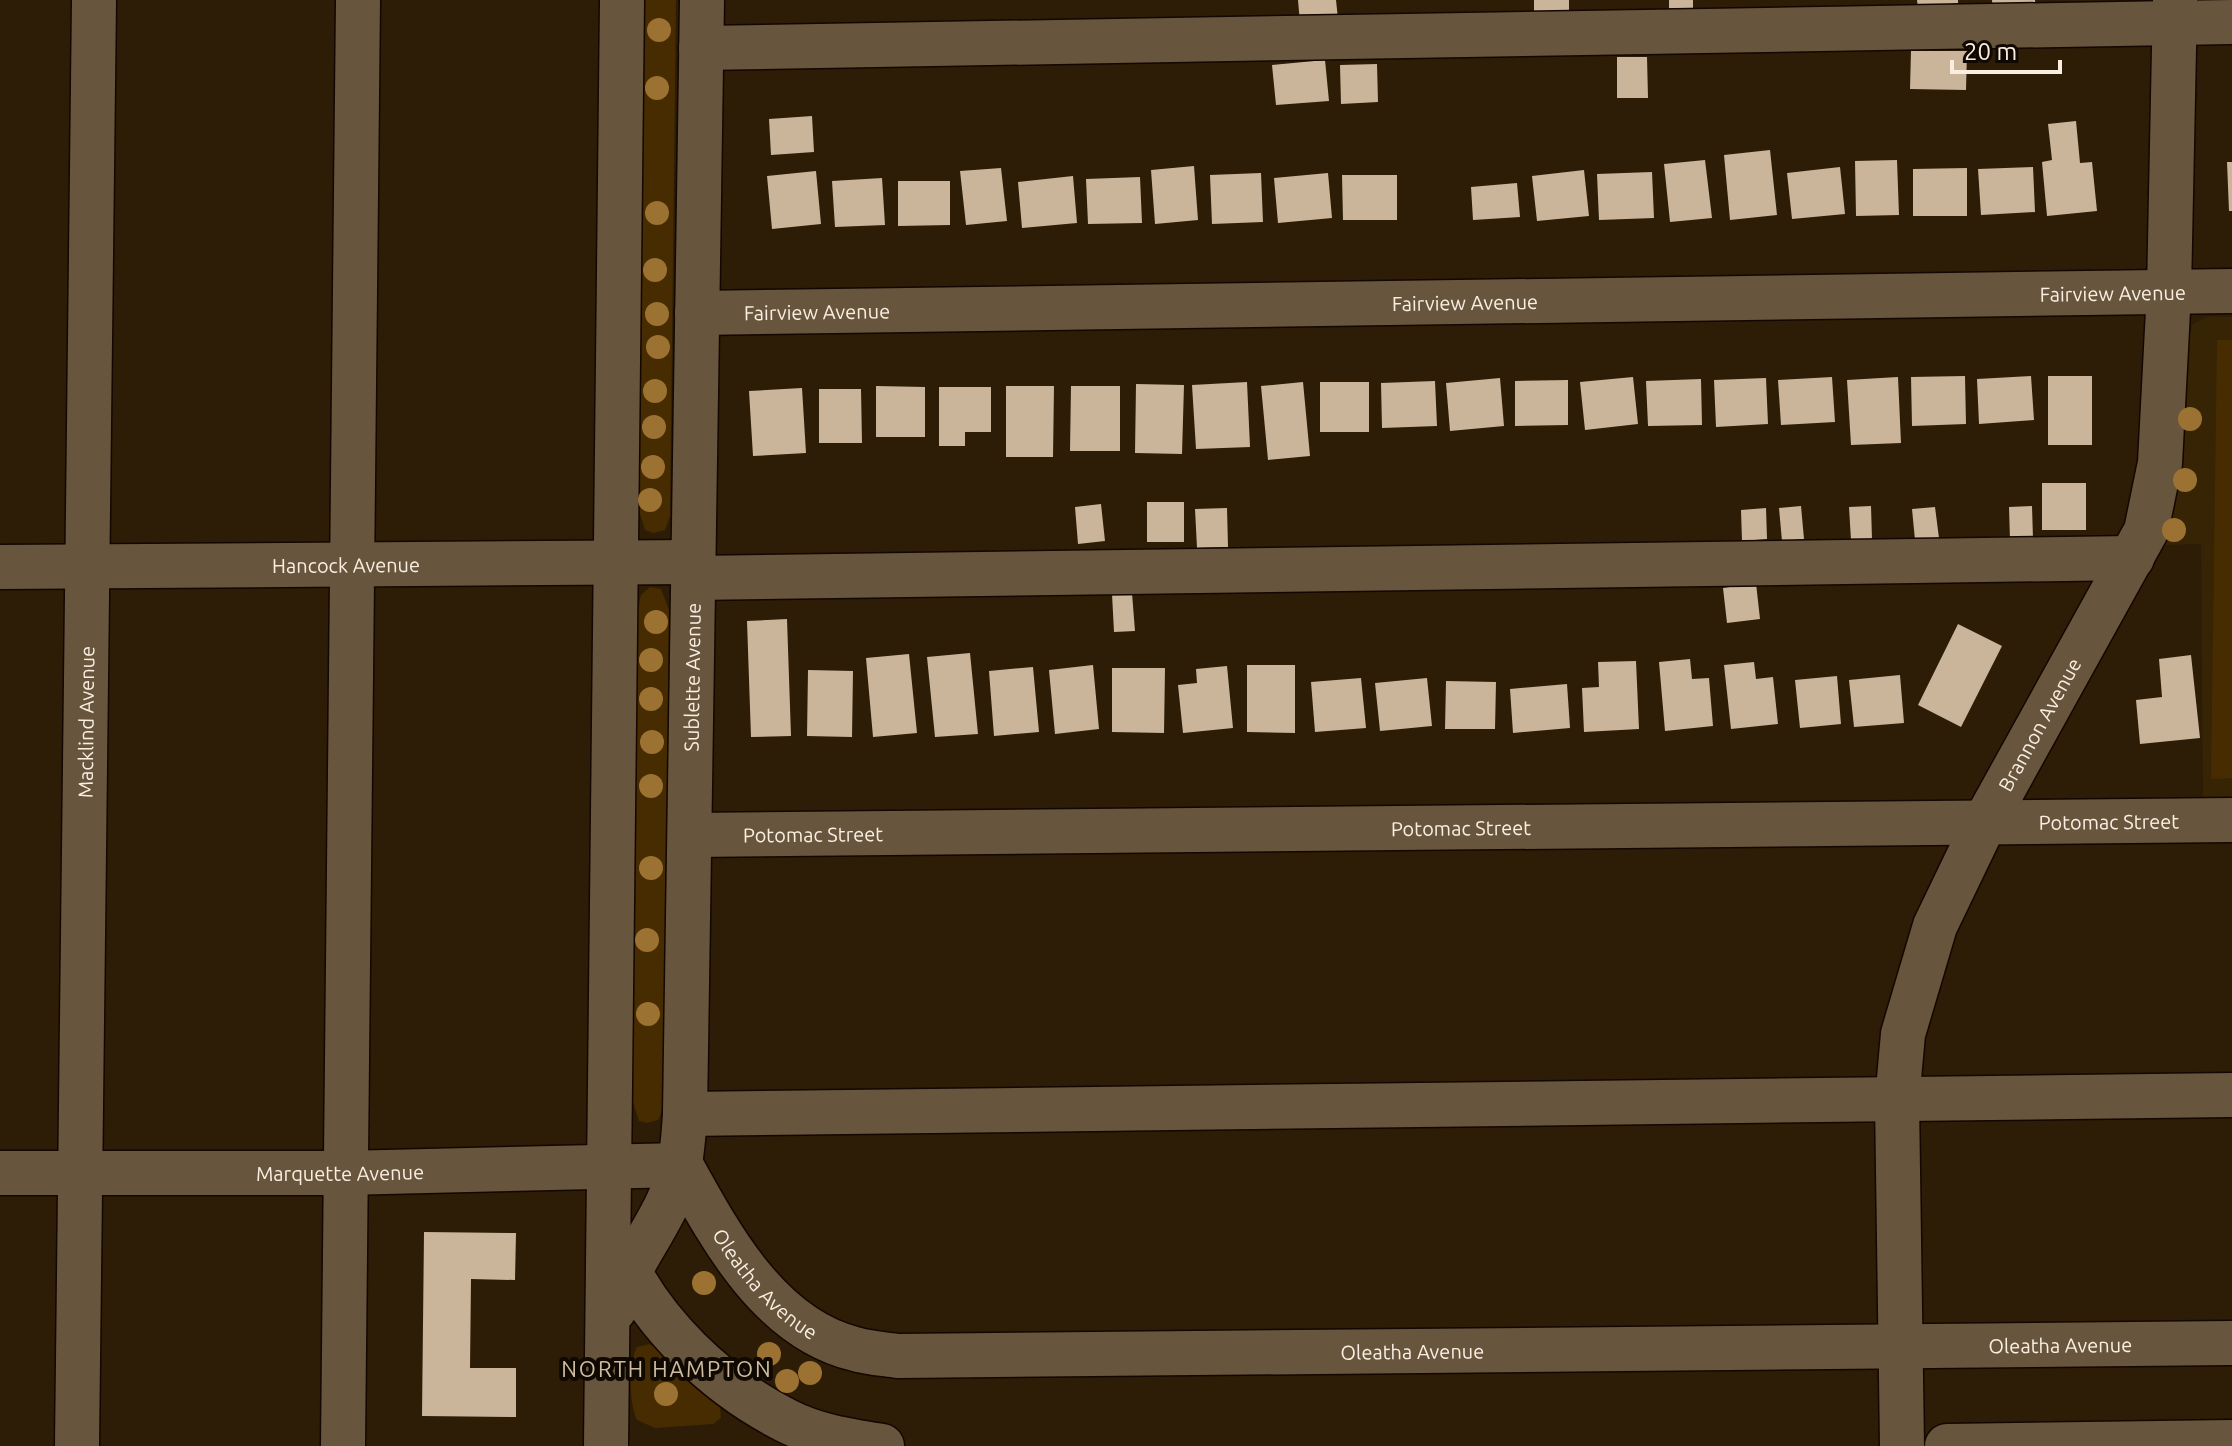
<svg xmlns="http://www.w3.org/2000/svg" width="2232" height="1446" font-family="Ubuntu,sans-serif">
<rect width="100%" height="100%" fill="#2d1d06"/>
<path fill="#372405" d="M2207 317H2232V797H2203L2201 544 2161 545 2188 339 2193 324Z"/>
<path fill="#462c00" d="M645 0H676L670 516 665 530 653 533 645 530 638 507Z
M2217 340H2232V778L2211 779Z
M650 587 661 589 669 610 663 1109 658 1120 647 1123 639 1121 632 1099 638 609 641 595Z
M649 1344 660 1350 720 1407 721 1418 713 1424 655 1428 637 1420C629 1403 628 1364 637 1347Z"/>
<path fill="#cab59b" d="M1298 0H1336L1338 19 1300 23Z
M1534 0H1569V15H1534Z
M1669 0H1693V14L1669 15Z
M1917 0H1958V3L1918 8Z
M1992 0H2035L2036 9 1993 13Z
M1911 51H1967L1966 90 1910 89Z
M1617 57H1647L1648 98H1617Z
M1325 60 1329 101 1276 105 1272 65Z
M1377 64 1378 102 1341 104 1340 65Z
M812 116 814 152 771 155 769 119Z
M2076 121 2080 163 2092 162 2097 211 2047 216 2042 162 2052 160 2048 124Z
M1770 150 1777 215 1730 220 1724 155Z
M1705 160 1712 218 1670 222 1664 164Z
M1897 160 1899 215 1856 216 1855 161Z
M2227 162H2232V211H2229Z
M1194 166 1198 220 1155 224 1151 170Z
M1840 167 1845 214 1792 219 1787 173Z
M2033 167 2035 212 1981 215 1978 169Z
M1001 168 1007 221 966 225 960 171Z
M1967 168V216H1913V169Z
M1584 170 1589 216 1537 221 1532 176Z
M816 171 821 224 772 229 767 176Z
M1652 172 1654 218 1599 220 1597 174Z
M1261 173 1263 222 1212 224 1210 175Z
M1328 173 1332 218 1278 223 1274 178Z
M1342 175H1397V220H1343Z
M1073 176 1077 223 1022 228 1018 182Z
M1140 177 1142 223 1088 224 1086 179Z
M882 178 885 225 835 227 832 181Z
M898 181H950V225L898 226Z
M1517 183 1520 217 1473 220 1471 187Z
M1965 376 1966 424 1912 426 1911 377Z
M2031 376 2034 420 1979 424 1977 379Z
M2048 376H2092V445H2048Z
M1633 377 1638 424 1585 430 1580 382Z
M1832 377 1835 422 1781 425 1778 380Z
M1898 377 1901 443 1851 445 1847 380Z
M1500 378 1504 426 1450 431 1446 383Z
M1766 378 1768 424 1716 427 1714 380Z
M1701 379 1702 425 1648 426 1646 381Z
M1568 380V425L1515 426V381Z
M1435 381 1437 426 1382 428 1381 383Z
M1247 382 1250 447 1196 449 1192 385Z
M1303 382 1310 456 1268 460 1261 386Z
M1320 382H1369V432H1320Z
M1136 384 1184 385 1182 454 1135 453Z
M876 386 925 387V437H876Z
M1006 386H1054L1053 457H1006Z
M1071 386H1120V451H1070Z
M939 387H991V432H965V446H939Z
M802 388 806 453 753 456 749 391Z
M819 389H861L862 443H819Z
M2042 483H2086V530H2042Z
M1147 502H1184V542H1147Z
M1101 504 1105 541 1078 544 1075 507Z
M1801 506 1804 539 1782 541 1779 508Z
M1871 506 1872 539 1851 540 1849 507Z
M2032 506 2033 539 2010 540 2009 507Z
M1935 507 1939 538 1915 540 1912 509Z
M1227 508 1228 547 1197 548 1195 509Z
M1766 508 1767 539 1742 541 1741 510Z
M1756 583 1760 619 1727 623 1723 588Z
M1132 593 1135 631 1114 632 1112 594Z
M787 619 791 736 751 737 747 621Z
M1958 624 2002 646 1961 727 1918 705Z
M970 653 978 734 935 737 927 657Z
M909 654 917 733 873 737 866 658Z
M2191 655 2200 738 2140 744 2136 700 2162 697 2159 659Z
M1690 659 1692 679 1709 678 1713 726 1665 731 1659 662Z
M1636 661 1639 729 1584 732 1582 688 1599 687 1598 662Z
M1754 662 1756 679 1773 677 1778 724 1731 729 1724 665Z
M1093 665 1099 729 1055 734 1049 670Z
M1247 665H1295V733L1247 732Z
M1227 666 1233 728 1183 733 1178 685 1197 683 1196 669Z
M1033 667 1039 732 994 736 989 671Z
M1112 668H1165L1164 733 1112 732Z
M808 670 853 671 852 737 807 736Z
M1900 675 1904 723 1854 727 1849 680Z
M1837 676 1841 724 1800 728 1795 680Z
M1361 678 1366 728 1315 732 1311 682Z
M1427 678 1432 726 1380 731 1375 683Z
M1446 681 1496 682 1495 729H1445Z
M1567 684 1570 728 1513 733 1510 689Z
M424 1232 516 1233 515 1280 471 1279 470 1368H516V1417L422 1416Z"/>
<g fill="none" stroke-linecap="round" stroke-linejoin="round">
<defs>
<g id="minor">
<path d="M701 48 2232 22"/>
<path id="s1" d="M697 313 2232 291"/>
<path id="s2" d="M0 567 693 562"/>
<path d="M693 578 2132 558"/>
<path id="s3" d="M691 835 2232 820"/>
<path d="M685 1114 2232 1095"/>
<path id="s4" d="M0 1173H344L681 1165C720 1236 769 1328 855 1349 868 1353 884 1354 898 1356L2232 1343"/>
<path d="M620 1253C652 1324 717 1386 787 1421 816 1436 850 1441 882 1446"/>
<path id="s5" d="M614 1310C624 1272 650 1240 667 1204 681 1175 683 1145 685 1114L702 0"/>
<path id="s6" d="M77 1446 94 0"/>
<path d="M343 1446 358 0"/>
<path d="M606 1446 622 0"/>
<path id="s7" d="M1902 1446 1897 1101 1903 1034 1935 926 1985 822 2146 531 2160 463 2169 291 2175 0"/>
<path d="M1947 1446 2232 1442"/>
</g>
</defs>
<use href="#minor" stroke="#140700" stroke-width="47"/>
<use href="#minor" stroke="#67553d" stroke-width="44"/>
</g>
<g fill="#9c7233">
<circle cx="659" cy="30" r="12"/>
<circle cx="657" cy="88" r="12"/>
<circle cx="657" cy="213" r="12"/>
<circle cx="655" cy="270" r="12"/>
<circle cx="657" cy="314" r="12"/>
<circle cx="658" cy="347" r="12"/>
<circle cx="655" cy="391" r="12"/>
<circle cx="2190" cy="419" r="12"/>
<circle cx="654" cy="427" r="12"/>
<circle cx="653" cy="467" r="12"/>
<circle cx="2185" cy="480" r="12"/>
<circle cx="650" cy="500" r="12"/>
<circle cx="2174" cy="530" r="12"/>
<circle cx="656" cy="622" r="12"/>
<circle cx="651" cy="660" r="12"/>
<circle cx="651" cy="699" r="12"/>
<circle cx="652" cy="742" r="12"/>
<circle cx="651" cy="786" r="12"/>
<circle cx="651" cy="868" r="12"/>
<circle cx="647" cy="940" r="12"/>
<circle cx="648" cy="1014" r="12"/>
<circle cx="704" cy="1283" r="12"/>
<circle cx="769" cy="1354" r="12"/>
<circle cx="810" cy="1373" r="12"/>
<circle cx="787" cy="1381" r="12"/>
<circle cx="666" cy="1394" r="12"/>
</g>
<g text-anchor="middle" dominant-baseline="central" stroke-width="8" stroke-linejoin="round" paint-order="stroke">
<g font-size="20" fill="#f9eee0" stroke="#100902">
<text stroke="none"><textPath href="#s1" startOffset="1416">Fairview Avenue</textPath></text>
<text stroke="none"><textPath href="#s1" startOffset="768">Fairview Avenue</textPath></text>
<text stroke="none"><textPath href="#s1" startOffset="120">Fairview Avenue</textPath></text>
<text stroke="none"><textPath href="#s2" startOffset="346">Hancock Avenue</textPath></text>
<text stroke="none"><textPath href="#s5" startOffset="648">Sublette Avenue</textPath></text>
<text stroke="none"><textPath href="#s6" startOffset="724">Macklind Avenue</textPath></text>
<text stroke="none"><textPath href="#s7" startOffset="752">Brannon Avenue</textPath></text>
<text stroke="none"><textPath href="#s3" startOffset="1418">Potomac Street</textPath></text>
<text stroke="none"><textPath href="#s3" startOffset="770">Potomac Street</textPath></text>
<text stroke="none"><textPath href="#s3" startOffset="122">Potomac Street</textPath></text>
<text stroke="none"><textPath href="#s4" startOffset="340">Marquette Avenue</textPath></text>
<text stroke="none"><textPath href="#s4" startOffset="828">Oleatha Avenue</textPath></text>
<text stroke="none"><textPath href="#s4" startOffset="2148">Oleatha Avenue</textPath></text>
<text stroke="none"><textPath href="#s4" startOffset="1500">Oleatha Avenue</textPath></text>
</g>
<g font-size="22" letter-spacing="2" fill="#cfbba0" stroke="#100902">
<text x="667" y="1368">NORTH HAMPTON</text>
</g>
</g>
<path d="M1952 60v12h108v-12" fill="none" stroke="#f9eee0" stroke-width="4"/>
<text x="1964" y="60" font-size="24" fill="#f9eee0" stroke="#100902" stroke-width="6" paint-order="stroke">20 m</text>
</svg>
